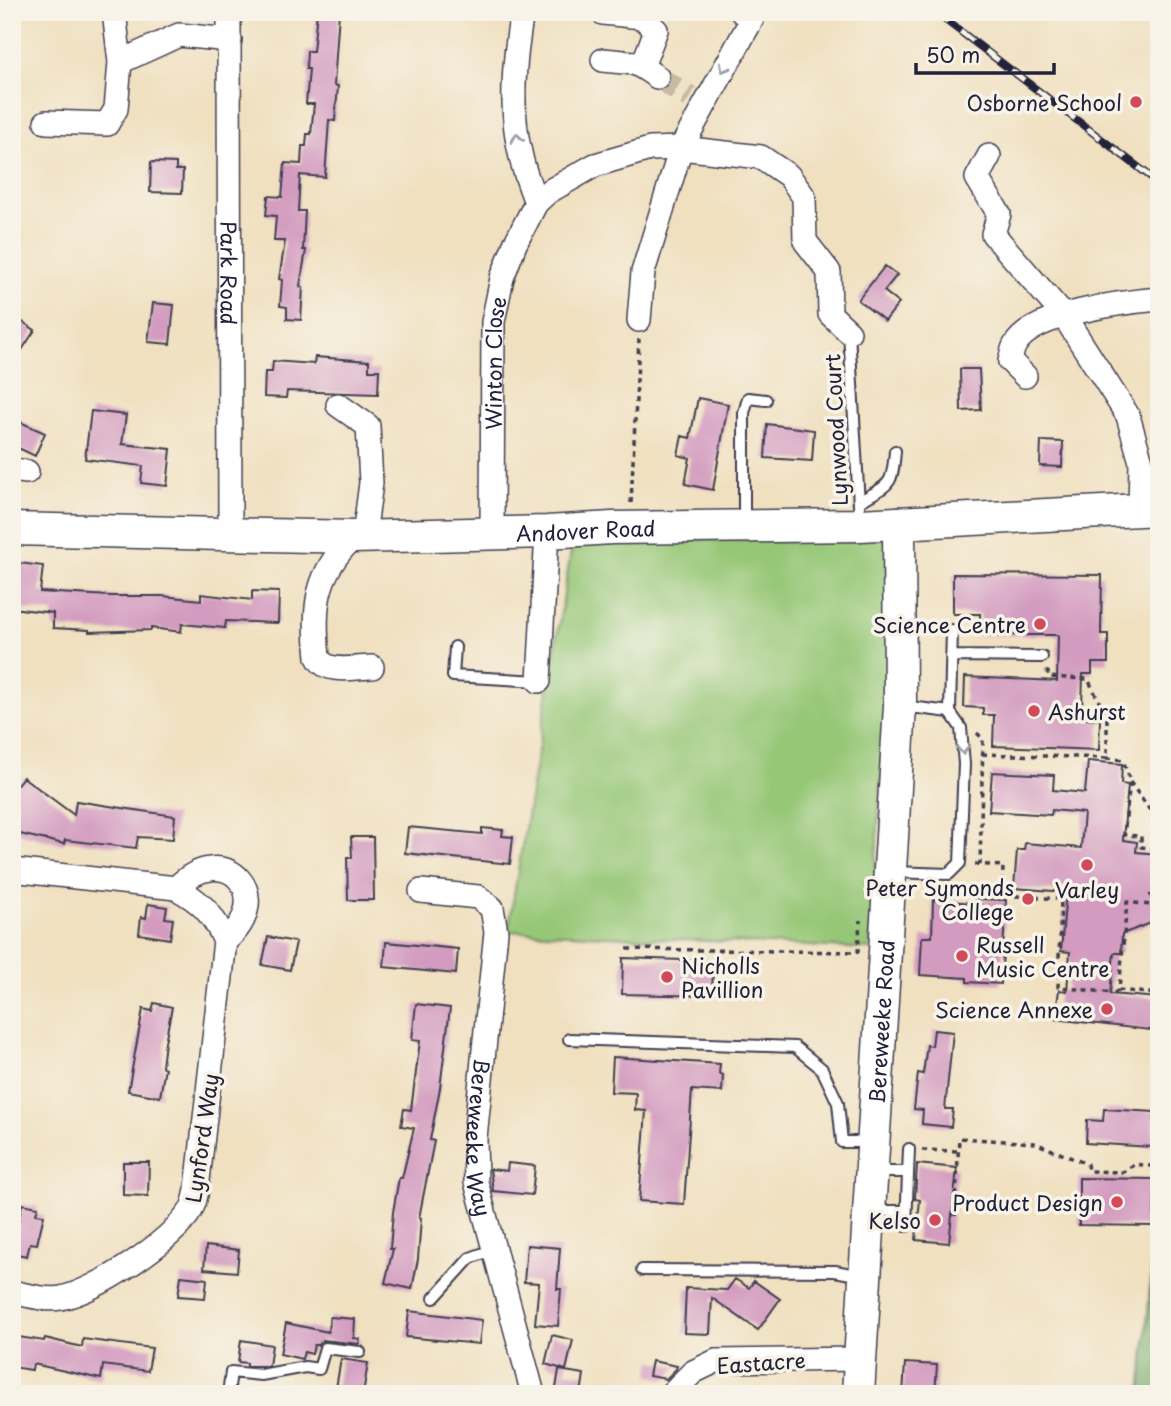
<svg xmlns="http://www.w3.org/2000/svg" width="1171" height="1406" font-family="'Playpen Sans',sans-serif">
<rect width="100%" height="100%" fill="#f7f3e8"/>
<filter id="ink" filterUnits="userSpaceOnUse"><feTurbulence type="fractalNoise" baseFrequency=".0143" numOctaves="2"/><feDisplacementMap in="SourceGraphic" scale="14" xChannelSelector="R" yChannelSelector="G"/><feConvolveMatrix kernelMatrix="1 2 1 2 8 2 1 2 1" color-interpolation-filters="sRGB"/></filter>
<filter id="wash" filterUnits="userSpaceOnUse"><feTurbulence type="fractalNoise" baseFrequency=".00686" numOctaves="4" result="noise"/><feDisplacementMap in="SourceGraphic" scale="28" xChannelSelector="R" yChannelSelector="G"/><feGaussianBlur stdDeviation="1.57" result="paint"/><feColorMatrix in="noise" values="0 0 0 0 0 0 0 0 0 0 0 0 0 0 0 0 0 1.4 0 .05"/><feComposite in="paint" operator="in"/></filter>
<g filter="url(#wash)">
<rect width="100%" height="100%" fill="#f0e0c0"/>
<path fill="#96c777" stroke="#5c7459" stroke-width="2" d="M897 538 870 949 508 931 573 540Z"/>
<path fill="#78ac68" stroke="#4d6752" stroke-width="2" d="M1159 1248V1394H1141L1152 1264Z"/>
<g id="blocks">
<path fill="#d39bc0" d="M317 12H339L334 85 338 86 335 121 329 120 325 177 300 175 298 211H305L303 250H306L300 286 303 287 301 320 287 319V307L280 306 282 280 279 279 285 241H274L276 216 266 215 268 196 282 197 285 163 301 164 302 146H306L307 134H311L314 104H306L309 69H306L307 51H313Z
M151 162 176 163V170H183L182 193 150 192Z
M885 266 897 275 884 291 899 303 885 321 858 300Z
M153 303 174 305 170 344 148 342Z
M12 315 35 330 12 365Z
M315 357 369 361V370H379L378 394 287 391 286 398 264 397 265 372H272L273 361 314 364Z
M960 369H979L981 410 961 411Z
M698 398 728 404 713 490 685 484 690 458 678 455 682 436 690 438Z
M91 411 126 415 122 444 171 449 167 486 141 483 143 466 85 459Z
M18 421 45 433 35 456 12 445V433Z
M767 424 814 430 812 461 765 458Z
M1041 441 1063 442 1062 467 1040 466Z
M19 563 43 566 40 592 111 596H162L201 600V594L252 600V591L279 592 278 623 226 621 225 628 182 624 181 632 151 628V630L89 632V630L53 628V613L12 608V574H17Z
M953 574 1102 575 1101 634H1108V663H1092V674H1083L1082 708H1084L1083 718 1100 719 1099 750 993 746 994 715H983V708L964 707 965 677 1057 681 1058 635H980V614H953Z
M1088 761 1122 764 1121 784 1128 785 1123 840 1137 842 1136 852 1159 854V896L1150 895 1159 920 1122 934 1121 953H1114L1110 994 1159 998V1031L1055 1019 1059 990 1067 991 1070 952 1061 951 1066 892 1014 888 1017 850H1024L1025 843 1081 848 1084 813 1052 810 1051 815 989 811 992 772 1054 775 1053 790 1085 793Z
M23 777 74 815 76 801 175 816 173 839 138 837 136 848 65 840 64 844 20 834 12 828V791Z
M408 827 482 834V828L503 830 502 836 513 837 510 864 405 853Z
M351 837H373L374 900H348L347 858H352Z
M974 899 1006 900 1001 984 967 982V978L920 975 922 937H932L933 900 974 903Z
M148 904 167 907 165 918 173 919 170 939 139 934 141 917 146 918Z
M268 937 296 942 290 970 262 965Z
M386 942 458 949 456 974 384 967Z
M623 958 713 961 712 996 622 994Z
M154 1003 172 1007 165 1042 162 1067 165 1068 160 1097 128 1091 143 1009 152 1011Z
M416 1004 450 1008 440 1088 430 1140 434 1141 419 1218H421L418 1259 412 1289 385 1283 393 1249H390L393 1212 399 1178H402L414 1128 401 1126 404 1109 411 1110 420 1041 412 1040Z
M934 1030 953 1032 945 1109H953L951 1127 922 1124 923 1110 914 1109 918 1073 923 1074 927 1045 932 1046Z
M613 1057 720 1064 719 1074 723 1075 722 1092 692 1090 684 1204 639 1201 646 1111 635 1110 636 1093 611 1092Z
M1104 1109 1155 1112 1152 1147 1086 1143 1087 1120 1103 1121Z
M123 1162H149L148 1196 123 1195Z
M508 1163 535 1166 532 1195 493 1191 490 1169 507 1171Z
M917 1164 957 1168 949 1243 916 1240 920 1200 915 1199Z
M1079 1178 1155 1179 1154 1226 1079 1225Z
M22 1204 38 1207 36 1214 44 1215 37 1244 30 1243 27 1256 12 1253Z
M527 1245 560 1248 557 1289H561L558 1326 535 1324 539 1283 524 1282Z
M206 1246 239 1250 237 1272 204 1269Z
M181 1276 207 1279 205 1298 178 1296Z
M735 1279 749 1288 754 1281 780 1299 758 1330 712 1298 710 1334 684 1333 686 1288 727 1290Z
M409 1311 482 1320 479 1344 406 1337Z
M330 1317 355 1319 354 1338 360 1339 359 1344 323 1340 318 1345H314L312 1354 304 1352 302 1359 280 1354 286 1323 328 1332Z
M552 1335 573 1340 566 1370 545 1364Z
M12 1336 44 1341 45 1338 82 1347 83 1339 152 1348 148 1371 103 1365 101 1379 33 1364 32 1370 12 1367Z
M241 1340 272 1345 269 1366H247V1363L238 1362Z
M341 1359 368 1363 363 1394H335Z
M652 1361 677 1366 676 1369 666 1379 649 1376Z
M905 1363 937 1365 935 1394H903Z
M559 1370 584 1374 581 1394H555Z"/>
</g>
</g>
<g filter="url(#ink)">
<use href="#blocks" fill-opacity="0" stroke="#413e4f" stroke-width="2"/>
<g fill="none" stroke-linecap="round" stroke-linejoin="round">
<path stroke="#c7baa5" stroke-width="23" stroke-dasharray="23 11" stroke-linecap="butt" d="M657 77 690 97"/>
<defs>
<path id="service" d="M849 332 860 522
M859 502C890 483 892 488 895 451
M744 524V413L748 398 766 400
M455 647 453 676 539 681
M951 656 1042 657
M950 712 952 630
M893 872 949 874 960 863 964 764 961 728 950 712 902 706
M569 1039 795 1047 822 1069 838 1103 842 1142H869
M875 1172H907
M873 1211H906
M906 1226 909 1149
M642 1270 835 1271 851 1274 860 1281
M434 1298 470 1258 495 1249
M228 1394 231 1372 261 1375 305 1367 319 1369 325 1348 360 1352"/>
<g id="minor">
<path id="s1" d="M229 12 230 535"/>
<path d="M522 12C514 60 509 109 521 157 524 172 531 188 536 203"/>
<path d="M603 13 642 17 656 30 642 67 657 77"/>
<path d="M603 60 634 63 642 67"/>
<path d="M120 62 179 35 230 40"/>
<path d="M46 122 107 124 116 109 120 62 114 12"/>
<path d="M989 156 977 178 999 214 993 234 1064 316 1128 416 1141 462 1140 510"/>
<path d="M639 320 643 272 681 148 752 19 742 12"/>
<path d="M1025 376 1010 361C1012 356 1012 349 1015 345 1033 313 1124 302 1159 299"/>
<path d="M338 405 368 426 371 483 364 536"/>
<path d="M12 470 27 472"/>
<path id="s2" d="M492 533 493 322 502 278 515 244 536 203 548 192 595 165 650 149 681 148 761 157 789 176 804 197 805 241 829 272 830 314 849 332"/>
<path d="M354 537C315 573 313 608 318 657 326 675 356 667 372 667"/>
<path d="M539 681 547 532"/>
<path d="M12 870 176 888C202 902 213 914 225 941L197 1189C196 1196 194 1204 191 1210 172 1241 97 1291 61 1298 46 1301 27 1295 12 1292"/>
<path d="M176 888C226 837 278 898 225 941"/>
<path id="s3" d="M421 891 478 897 492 908 496 932 475 1138 476 1182 533 1394"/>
<path d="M671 1394 693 1372 716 1361 860 1359"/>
</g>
<g id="secondary">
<path id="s4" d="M12 529 354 537 547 532 612 528 860 525 1159 509"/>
<path id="s5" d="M858 1394 900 706 899 523"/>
</g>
</defs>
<use href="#service" stroke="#413e4f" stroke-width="14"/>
<use href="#minor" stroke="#413e4f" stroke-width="26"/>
<use href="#secondary" stroke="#413e4f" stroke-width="35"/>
<path stroke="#413e4f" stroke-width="3.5" stroke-dasharray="5 5" stroke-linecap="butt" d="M631 503 639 339
M977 733 983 739 980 865
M982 754 1107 758V718L1088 679 1049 677 1048 672H1044
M1107 758 1123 760 1130 781 1124 835 1141 836V847L1159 849
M1130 782 1159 823
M975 864 1003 866 1002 895 1061 899 1058 987 1114 993 1119 990
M1159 906 1127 902 1119 990 1159 994
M627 949 858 952 860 920
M1151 993 1159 986
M922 1150 959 1151
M955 1216 959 1138 1035 1143 1087 1164 1088 1171 1123 1172 1135 1164 1159 1167"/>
<use href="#service" stroke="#fff" stroke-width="10"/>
<use href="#minor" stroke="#fff" stroke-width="23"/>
<use href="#secondary" stroke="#fff" stroke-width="32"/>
<defs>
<path id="rail" d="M935 12 1159 183"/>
</defs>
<use href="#rail" stroke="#22223b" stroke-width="8"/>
<use href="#rail" stroke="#f7f3e8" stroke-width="5" stroke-dasharray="16" stroke-linecap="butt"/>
</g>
<defs><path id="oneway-chevron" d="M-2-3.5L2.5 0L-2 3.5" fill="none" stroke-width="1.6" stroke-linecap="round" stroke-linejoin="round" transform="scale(1.75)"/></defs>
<g stroke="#9c9ca7">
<use href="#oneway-chevron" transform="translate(724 68) rotate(119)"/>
<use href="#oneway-chevron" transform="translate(517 138) rotate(-100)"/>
<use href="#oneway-chevron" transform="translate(963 750) rotate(85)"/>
</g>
</g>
<g fill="#d1495b" stroke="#f7f3e8" stroke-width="2.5">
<circle cx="1136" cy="102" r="7"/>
<circle cx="1040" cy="624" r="7"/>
<circle cx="1034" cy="711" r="7"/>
<circle cx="1087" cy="865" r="7"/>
<circle cx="1028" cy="899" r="7"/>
<circle cx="962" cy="956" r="7"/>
<circle cx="667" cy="977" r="7"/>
<circle cx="1107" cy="1009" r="7"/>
<circle cx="1117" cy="1202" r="7"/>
<circle cx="935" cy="1220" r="7"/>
</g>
<g text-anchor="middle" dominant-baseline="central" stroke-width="7" stroke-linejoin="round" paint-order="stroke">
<g font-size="21" fill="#22223b" stroke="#f7f3e8" text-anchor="end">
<text x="1122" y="102">Osborne School</text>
<text x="1026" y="624">Science Centre</text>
<text x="1048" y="711" text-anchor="start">Ashurst</text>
<text x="1014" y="887">Peter Symonds<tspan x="1014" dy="24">College</tspan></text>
<text x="1087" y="889" text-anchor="middle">Varley</text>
<text x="976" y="944" text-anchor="start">Russell<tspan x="976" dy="24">Music Centre</tspan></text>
<text x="681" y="965" text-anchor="start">Nicholls<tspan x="681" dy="24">Pavillion</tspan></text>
<text x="1093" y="1009">Science Annexe</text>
<text x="1103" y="1202">Product Design</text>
<text x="921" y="1220">Kelso</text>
</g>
<g font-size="21" fill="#22223b" stroke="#f7f3e8">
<text stroke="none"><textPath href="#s1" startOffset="261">Park Road</textPath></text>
<text stroke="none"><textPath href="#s2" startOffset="170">Winton Close</textPath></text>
<text transform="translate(835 430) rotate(-93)">Lynwood Court</text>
<text stroke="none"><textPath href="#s4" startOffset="574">Andover Road</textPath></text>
<text stroke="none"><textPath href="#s5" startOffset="373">Bereweeke Road</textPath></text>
<text stroke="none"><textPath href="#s3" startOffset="306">Bereweeke Way</textPath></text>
<text transform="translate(201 1138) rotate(-82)">Lynford Way</text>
<text transform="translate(761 1362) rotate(-4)">Eastacre</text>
</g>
</g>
<rect width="1171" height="1406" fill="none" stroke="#f7f3e8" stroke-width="42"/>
<path d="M916 63v10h138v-10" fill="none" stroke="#22223b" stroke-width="3.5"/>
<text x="926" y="63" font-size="21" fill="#22223b" stroke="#f7f3e8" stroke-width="5" paint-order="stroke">50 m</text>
</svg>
